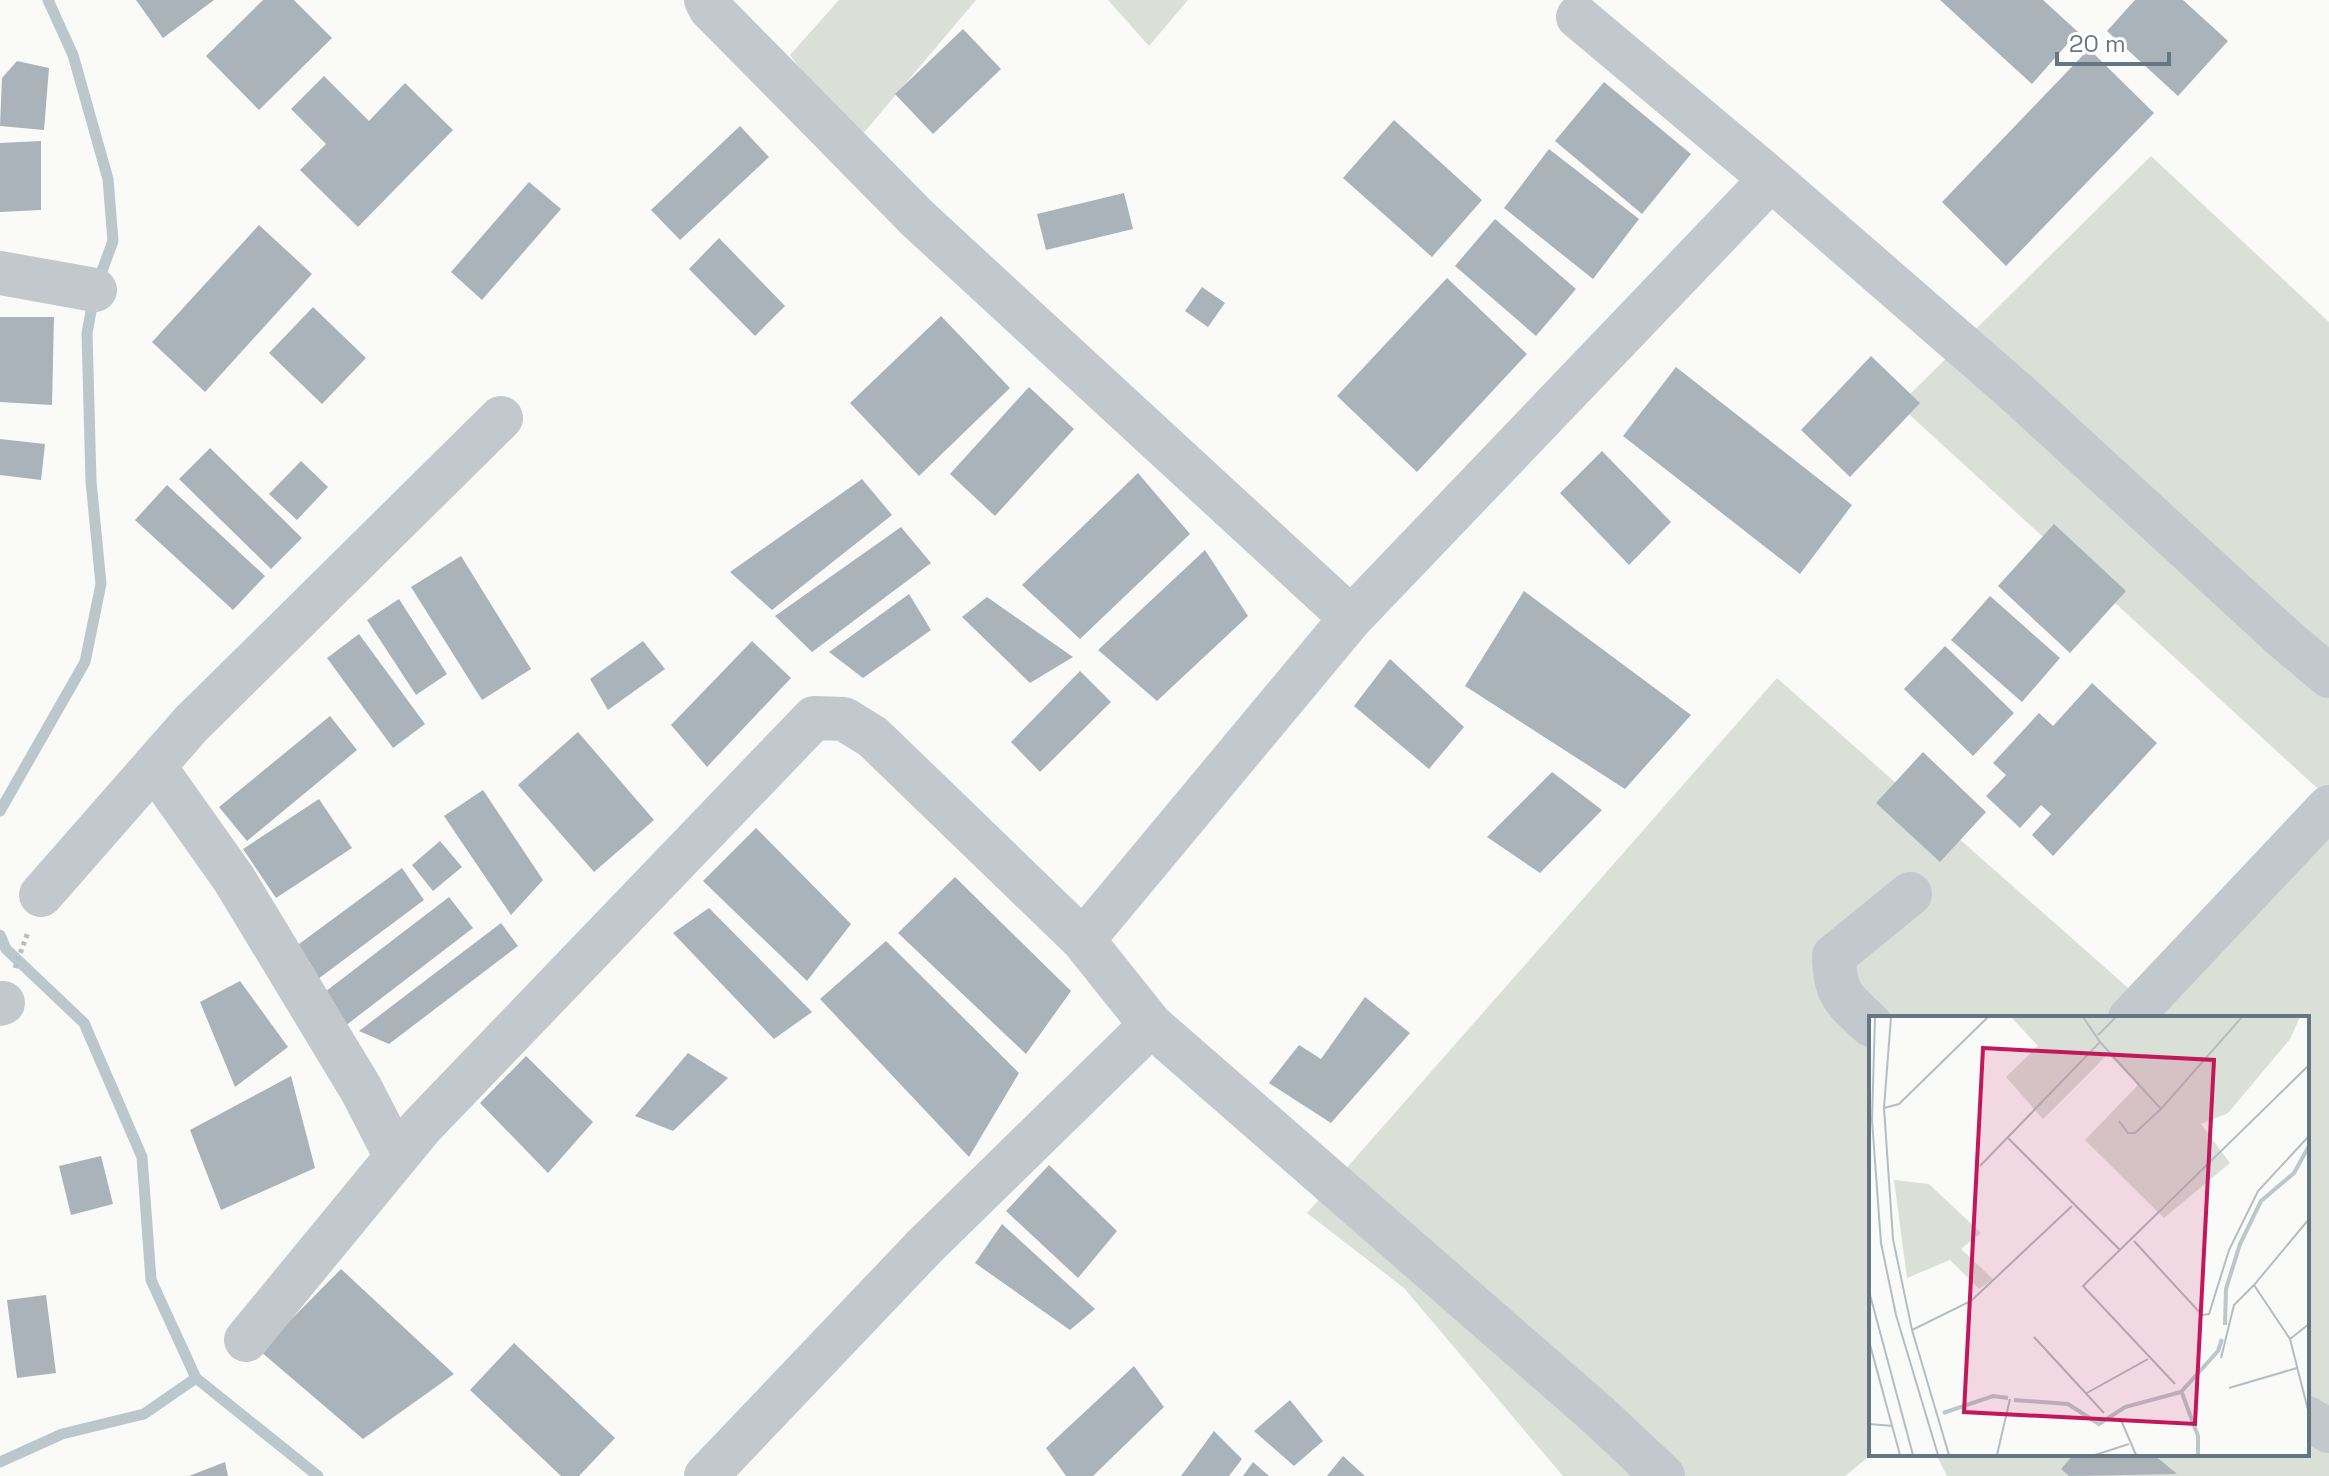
<svg xmlns="http://www.w3.org/2000/svg" width="2329" height="1476" font-family="'Space Grotesk',sans-serif">
<rect width="100%" height="100%" fill="#fafaf8"/>
<path fill="#dadfd7" d="M839 0H976L856 142 790 55Z
M1108 0H1188L1149 46Z
M2151 156 2329 322V799L1899 405Z
M1777 678 2144 1002 2329 807V1476H1947L1936 1454H2307V1018H1871L1872 1454 1845 1476H1563L1404 1288 1307 1213Z"/>
<g fill="none" stroke-linecap="round" stroke-linejoin="round">
<path stroke="#bbc7cb" stroke-width="11" d="M0 811 85 662 101 584 91 481 87 333 95 290 113 241 108 179 73 55 48 0
M0 935 6 949 84 1023 142 1157 151 1280 196 1378 318 1476
M0 1462 62 1434 144 1414 196 1378"/>
</g>
<path fill="#aab3b9" d="M136 0H214L163 38Z
M263 0H294L332 38 259 110 206 56Z
M1940 0H2043L2078 32 2032 84Z
M2135 0H2183L2228 41 2178 96 2107 31Z
M963 29 1001 69 933 134 895 94Z
M2089 49 2154 113 2006 266 1942 202Z
M17 61 49 68 44 130 0 126 2 78Z
M324 76 369 121 405 83 453 130 358 227 300 170 326 144 291 109Z
M1604 82 1691 154 1642 214 1555 141Z
M1394 120 1482 200 1432 257 1343 178Z
M740 126 769 157 680 240 651 210Z
M41 141V210L0 212V143Z
M1549 149 1639 219 1593 279 1504 208Z
M529 182 561 209 482 300 451 272Z
M1124 193 1133 229 1046 250 1037 214Z
M1495 219 1576 289 1536 336 1455 266Z
M259 225 312 274 205 392 152 342Z
M719 238 785 306 755 336 689 269Z
M1447 278 1527 354 1417 472 1337 396Z
M1202 287 1225 303 1208 327 1185 311Z
M313 307 366 358 322 404 269 353Z
M941 316 1010 388 919 476 850 403Z
M0 317H54L52 405 0 402Z
M1871 356 1920 403 1850 477 1801 430Z
M1676 367 1852 505 1800 574 1623 436Z
M1029 387 1074 429 995 516 950 474Z
M0 439 45 444 41 480 0 475Z
M210 448 302 538 271 569 179 479Z
M1602 451 1671 522 1629 565 1560 493Z
M301 461 328 487 297 520 269 494Z
M1138 473 1190 534 1080 639 1022 585Z
M862 479 892 515 772 610 730 572Z
M167 485 265 576 233 610 135 520Z
M2054 524 2126 591 2070 653 1998 586Z
M901 527 931 563 812 652 775 616Z
M1205 550 1248 616 1157 701 1098 650Z
M461 556 531 669 482 700 411 587Z
M1524 591 1691 715 1625 789 1465 686Z
M909 594 931 630 863 678 829 652Z
M1990 596 2060 658 2022 702 1951 640Z
M987 597 1073 657 1030 683 962 617Z
M399 599 447 674 416 695 367 620Z
M359 634 425 724 393 748 327 658Z
M643 641 665 669 608 710 590 679Z
M752 641 791 678 707 767 671 725Z
M1945 646 2014 713 1973 756 1904 689Z
M1390 659 1464 727 1429 769 1354 706Z
M1080 671 1111 702 1040 772 1011 742Z
M2092 683 2157 743 2053 856 2032 835 2051 814 2041 805 2020 828 1986 796 2006 775 1993 763 2039 713 2053 726Z
M330 716 357 750 247 841 219 807Z
M578 732 654 820 594 872 518 785Z
M1923 752 1986 812 1940 862 1876 803Z
M1552 772 1602 810 1540 873 1487 837Z
M483 790 543 880 511 915 444 816Z
M319 799 352 848 276 898 243 849Z
M756 828 851 924 807 981 703 881Z
M440 841 462 867 433 891 412 865Z
M402 868 424 900 318 979 295 947Z
M955 877 1071 991 1026 1054 898 933Z
M449 897 473 928 345 1026 321 995Z
M709 908 812 1012 774 1039 673 933Z
M501 923 518 946 389 1044 359 1031Z
M886 941 1019 1073 969 1157 820 999Z
M240 981 288 1047 235 1087 200 1002Z
M1365 997 1410 1033 1331 1123 1269 1083 1299 1045 1321 1059Z
M688 1053 728 1078 673 1131 635 1116Z
M526 1056 593 1122 548 1173 480 1103Z
M291 1076 315 1168 221 1210 190 1130Z
M101 1156 113 1204 71 1215 59 1166Z
M1049 1165 1117 1231 1078 1278 1006 1211Z
M1002 1224 1095 1309 1070 1330 975 1263Z
M341 1269 454 1374 363 1439 260 1351Z
M46 1295 56 1373 17 1378 7 1300Z
M514 1343 615 1438 579 1476H561L470 1390Z
M1134 1366 1164 1407 1093 1476H1066L1046 1448Z
M1290 1400 1323 1441 1294 1466 1254 1431Z
M1214 1431 1242 1459 1229 1476H1181Z
M2074 1454H2153L2177 1474 2069 1476 2061 1469Z
M1343 1456 1365 1476H1327Z
M225 1462 228 1476H189Z
M1253 1462 1269 1476H1243Z"/>
<g fill="none" stroke-linecap="round" stroke-linejoin="round">
<path stroke="#bbbfc2" stroke-width="5" stroke-dasharray="4 4" stroke-linecap="butt" d="M15 968 28 932"/>
<path stroke="#c3c8cc" stroke-width="44" d="M706 0 710 8 918 219 1351 618
M1578 17 1771 179 2016 392 2285 639 2329 676
M0 273 95 290
M154 766 234 879 361 1089 396 1157
M41 895 191 724 501 418
M1083 940 1351 618 1771 179
M0 1004 3 1003
M2130 1018 2329 807
M1871 1025C1844 999 1835 996 1834 956L1910 894
M246 1340 422 1126 814 718 844 719 873 737 1083 940 1151 1025 1597 1414 1663 1476
M2307 1418 2329 1431
M706 1476 925 1246 1151 1025"/>
</g>
<g transform="translate(1869 1016)">
<rect width="440" height="440" fill="#fafaf8"/>
<path d="M142 1H431L421 23 359 97 332 108 361 147 295 202 216 124 269 69 239 38 174 103 137 61 169 30ZM25 164 60 168 112 217 92 233 124 263 110 273 81 244 38 262Z" fill="#dadfd7"/>
<path fill="none" stroke="#bbc7cb" stroke-width="4" d="M356 309 357 273 371 228 392 185 425 157 440 130M313 377 329 420V439M145 384 199 388 230 408 256 391 312 376 349 335 353 323M74 397 124 380 139 382"/>
<path fill="none" stroke="#b5bdc2" stroke-width="2" d="M6 1 3 104 12 227 27 299 69 439M22 1 15 92 24 223 43 314 80 439M229 19 247 1M231 26 292 93 373 1M15 92 30 88 119 1M250 105 259 117H266L292 93M138 121 251 234M111 150 231 26 214 1M440 203 385 269 421 323 440 398M265 225 333 299 340 298 360 234 389 175 440 120M0 275 44 439M43 314 102 285 203 190M165 321 235 397M421 323 440 308M0 325 31 439M352 342 365 289 385 269M306 368 214 270 440 49M360 372 428 352M216 378 279 343M252 404 267 439M0 408 24 410M128 439 141 383M226 439 260 428M376 439H402"/>
<path fill="#c2185b" fill-opacity="0.15" stroke="#c2185b" stroke-width="4" d="M114 32 345 44 326 408 95 396Z"/>
<rect width="440" height="440" fill="none" stroke="#657683" stroke-width="4"/>
</g>
<path d="M2057 52v12h112v-12" fill="none" stroke="#657683" stroke-width="4"/>
<text x="2069" y="52" font-size="24" fill="#657683" stroke="#ffffff" stroke-width="6" paint-order="stroke">20 m</text>
</svg>
